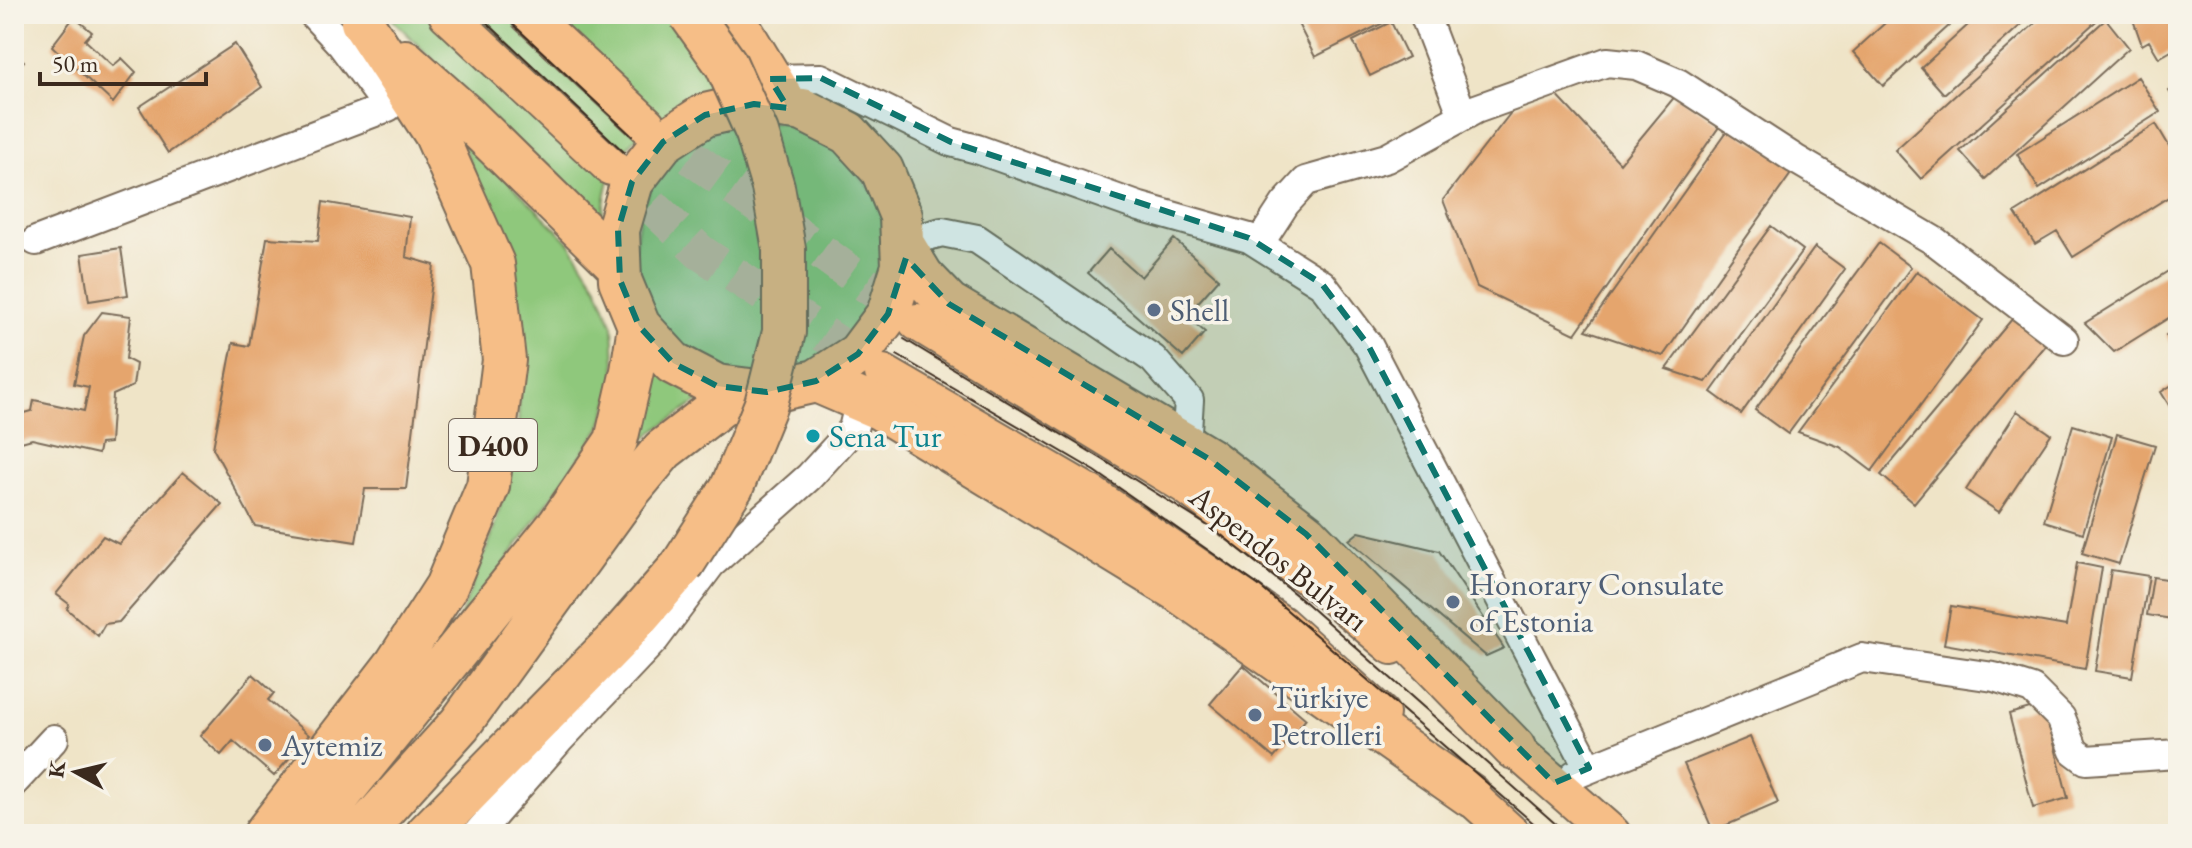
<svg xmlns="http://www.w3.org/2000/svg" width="2192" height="848" font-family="'EB Garamond',serif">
<rect width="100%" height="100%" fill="#f7f3e8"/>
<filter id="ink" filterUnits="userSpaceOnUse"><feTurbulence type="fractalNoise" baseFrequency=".0125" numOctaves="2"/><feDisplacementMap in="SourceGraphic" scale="16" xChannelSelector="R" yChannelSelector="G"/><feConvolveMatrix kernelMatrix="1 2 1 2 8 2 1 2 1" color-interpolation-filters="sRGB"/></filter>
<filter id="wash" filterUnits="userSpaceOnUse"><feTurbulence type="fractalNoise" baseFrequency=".006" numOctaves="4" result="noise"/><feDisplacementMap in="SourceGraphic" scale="32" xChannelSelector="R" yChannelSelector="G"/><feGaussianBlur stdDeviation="1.8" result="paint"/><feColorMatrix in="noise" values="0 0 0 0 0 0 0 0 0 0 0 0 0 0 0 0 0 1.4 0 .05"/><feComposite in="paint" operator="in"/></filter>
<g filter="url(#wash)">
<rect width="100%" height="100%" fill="#efe4c7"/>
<path fill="#8fc87b" stroke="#65794c" stroke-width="2" d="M387 14H667L717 88C675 109 633 127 612 172 605 188 604 210 600 227Z
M738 122H783L825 136 883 203 884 291 828 360 742 377 700 362 665 333 642 295 634 251 641 207 662 167 696 138Z
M457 129 569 242 597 286 613 326 616 381 601 427 452 638 492 535 518 443 520 341 502 245Z
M648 363 703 398 653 432 625 455Z"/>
<g id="blocks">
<path fill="#e5a56d" d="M1293 14H1401L1315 57Z
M1895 14H1962L1883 86 1853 52Z
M1980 14H2033L1944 94 1921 68Z
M2045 14H2104L1921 179 1895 150Z
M2131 14H2178V47L2159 58 2149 41 2142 45Z
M74 17 92 32 85 40 113 66 122 58 136 72 113 103 52 46Z
M2106 19 2129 48 1985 179 1960 151Z
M1391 22 1408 57 1370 76 1353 41Z
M235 44 262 87 168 153 139 107Z
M14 52 24 61 14 73Z
M2138 77 2160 112 2039 189 2017 154Z
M2178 85V106L2169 91Z
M1552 90 1620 163 1676 95 1721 124 1575 334 1477 287 1443 200 1516 106Z
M2156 124 2178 161V191L2073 257 2057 231 2035 244 2015 213Z
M1730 127 1795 168 1663 356 1586 330Z
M323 202 410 217 406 257 434 265 406 489H365L356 542 255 526 213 448 233 343 249 346 267 238 318 241Z
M1771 226 1803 250 1706 382 1666 369Z
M1174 239 1219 279 1186 316 1205 332 1183 357 1088 273 1109 249 1141 277Z
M1879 243 1911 267 1788 434 1755 410Z
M1815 247 1845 269 1741 414 1711 392Z
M121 248 128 295 89 301 82 254Z
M2178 265V312L2114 352 2085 323Z
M1917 271 1983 320 1872 471 1840 447 1798 432Z
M102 312 131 316 126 359 136 364 133 386 113 395 110 443 100 444 98 454 32 439 14 444V416L32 411 34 400 84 411 89 387 74 384 84 336Z
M2018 312 2050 339 1914 503 1881 475Z
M2178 328V354L2166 335Z
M2178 381V420L2161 392Z
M2017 411 2051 434 1999 512 1966 490Z
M2073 425 2112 437 2083 533 2044 521Z
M2117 434 2155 445 2119 564 2082 553Z
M183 472 222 504 119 622 105 624 98 636 67 609 69 604 56 594 103 536 119 544Z
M1359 532 1439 551 1504 648 1486 656 1349 540Z
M2077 563 2102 568 2085 669 1944 644 1951 606 2066 626Z
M2111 570 2149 576 2132 677 2095 671Z
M2153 577 2178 581V620L2147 615Z
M1243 665 1306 719 1274 758 1210 704Z
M253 674 274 693 268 700 309 735 274 776 233 741 221 755 200 736Z
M2044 704 2068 798 2033 808 2009 714Z
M1750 737 1778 803 1713 831 1684 764Z"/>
</g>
</g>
<g filter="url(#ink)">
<use href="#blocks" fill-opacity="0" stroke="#7a6b59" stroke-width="2"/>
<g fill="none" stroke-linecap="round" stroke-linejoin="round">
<path stroke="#cbbfa5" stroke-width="36" stroke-dasharray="36 18" stroke-linecap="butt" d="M647 125 912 318
M612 168 700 252 876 369"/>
<defs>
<path id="minor" d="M1424 14 1463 116
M770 79 821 78 951 142 977 149 1140 207 1249 238 1322 284 1368 345 1589 768
M36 241 388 107 341 44 313 14
M902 243 942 232 977 239 1153 359 1189 400 1186 446
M1259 244 1285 204 1306 181 1387 158 1476 109 1607 62 1636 65 1678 83 1795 159 1936 242 2064 340
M1574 775 1862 658 1994 677 2032 689 2061 718 2074 751 2086 760 2178 754
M14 782 54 739
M477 834 560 739 655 639 711 564 809 477 853 429 860 400"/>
<path id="major" d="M447 14 611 167
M528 14 647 125
M917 322 1185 485 1327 591 1392 646
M883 373 1094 496 1281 624 1381 714
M1493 730 1612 834
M1448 776 1512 834"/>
<path id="highway" d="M731 14 788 108
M405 61 464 114 619 266
M902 243 922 276 949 304 1209 459 1306 534 1514 748
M816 381 881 409 1176 589 1470 795
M265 834 397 663 446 587 488 486 504 360 493 264 435 133 362 22
M308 834 559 525 616 441 632 371 639 326 620 280 618 230 632 182 663 142 705 115 754 104 788 108 803 110 848 133 882 170 901 216 903 266 888 314 858 354 816 381 767 392 717 386 673 363 639 326
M361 834 460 724 629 491 663 450 742 389
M427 834 618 639 681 567"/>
</defs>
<use href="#minor" stroke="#7a6b59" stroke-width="32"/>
<use href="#major" stroke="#7a6b59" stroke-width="40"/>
<use href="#highway" stroke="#7a6b59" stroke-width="46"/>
<use href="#minor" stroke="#fff" stroke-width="28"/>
<use href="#major" stroke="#f6be87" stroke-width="36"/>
<use href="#highway" stroke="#f6be87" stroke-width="42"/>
<path stroke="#3b2a1e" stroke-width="2" d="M478 14 624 152
M502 14 632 136
M904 339 1102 459 1219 533 1300 598 1567 834
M897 355 1095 471 1258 585 1546 834"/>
<defs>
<path id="highway-bridge" d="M681 567 732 487 766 404 784 332V249L773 187 757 133 726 64 690 14"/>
</defs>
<use href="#highway-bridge" stroke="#7a6b59" stroke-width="46" stroke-linecap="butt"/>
<use href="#highway-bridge" stroke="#f6be87" stroke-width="42"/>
</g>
</g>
<path fill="#0f766e" fill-opacity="0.2" stroke="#0f766e" stroke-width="6" stroke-dasharray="16 10" stroke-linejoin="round" d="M821 78 951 142 1249 238 1322 284 1368 345 1589 768 1554 783 1306 534 1209 459 949 304 906 258 888 314 858 354 816 381 767 392 717 386 673 363 639 326 620 280 618 230 632 182 663 142 705 115 754 104 788 108 770 79Z"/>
<g fill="#5c6f8a" stroke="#f7f3e8" stroke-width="3">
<circle cx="1154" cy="310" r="8"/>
<circle cx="1453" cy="602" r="8"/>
<circle cx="1255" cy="715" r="8"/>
<circle cx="265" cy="745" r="8"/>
</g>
<circle fill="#0f9aa8" stroke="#f7f3e8" stroke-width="3" cx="813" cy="436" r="8"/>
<g text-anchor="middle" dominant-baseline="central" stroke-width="7" stroke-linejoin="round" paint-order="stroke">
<rect fill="#f7f3e8" stroke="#73665b" stroke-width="2" x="449" y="419" width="88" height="52" rx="6"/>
<g font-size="30" font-weight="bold" fill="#3b2a1e">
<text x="493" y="445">D400</text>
</g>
<g font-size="32" fill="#4e5e75" stroke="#f7f3e8" text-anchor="start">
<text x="1170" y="310">Shell</text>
<text x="1469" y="584">Honorary Consulate<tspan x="1469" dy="37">of Estonia</tspan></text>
<text x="1271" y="697">Türkiye<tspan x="1271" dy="37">Petrolleri</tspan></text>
<text x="281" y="745">Aytemiz</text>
</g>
<g font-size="32" fill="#0d838f" stroke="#f7f3e8" text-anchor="start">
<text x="829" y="436">Sena Tur</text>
</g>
<g font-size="32" fill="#3b2a1e" stroke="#f7f3e8">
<text transform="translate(1279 558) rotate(38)">Aspendos Bulvarı</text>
</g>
</g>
<rect width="2192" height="848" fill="none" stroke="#f7f3e8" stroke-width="48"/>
<g transform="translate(76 772) rotate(278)" stroke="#f7f3e8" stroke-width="6" paint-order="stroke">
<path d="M0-6L14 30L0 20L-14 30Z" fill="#3b2a1e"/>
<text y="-12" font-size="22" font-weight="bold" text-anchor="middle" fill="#3b2a1e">K</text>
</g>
<path d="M40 72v12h166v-12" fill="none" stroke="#3b2a1e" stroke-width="4"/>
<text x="52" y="72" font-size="24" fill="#3b2a1e" stroke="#f7f3e8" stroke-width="6" paint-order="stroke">50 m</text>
</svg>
